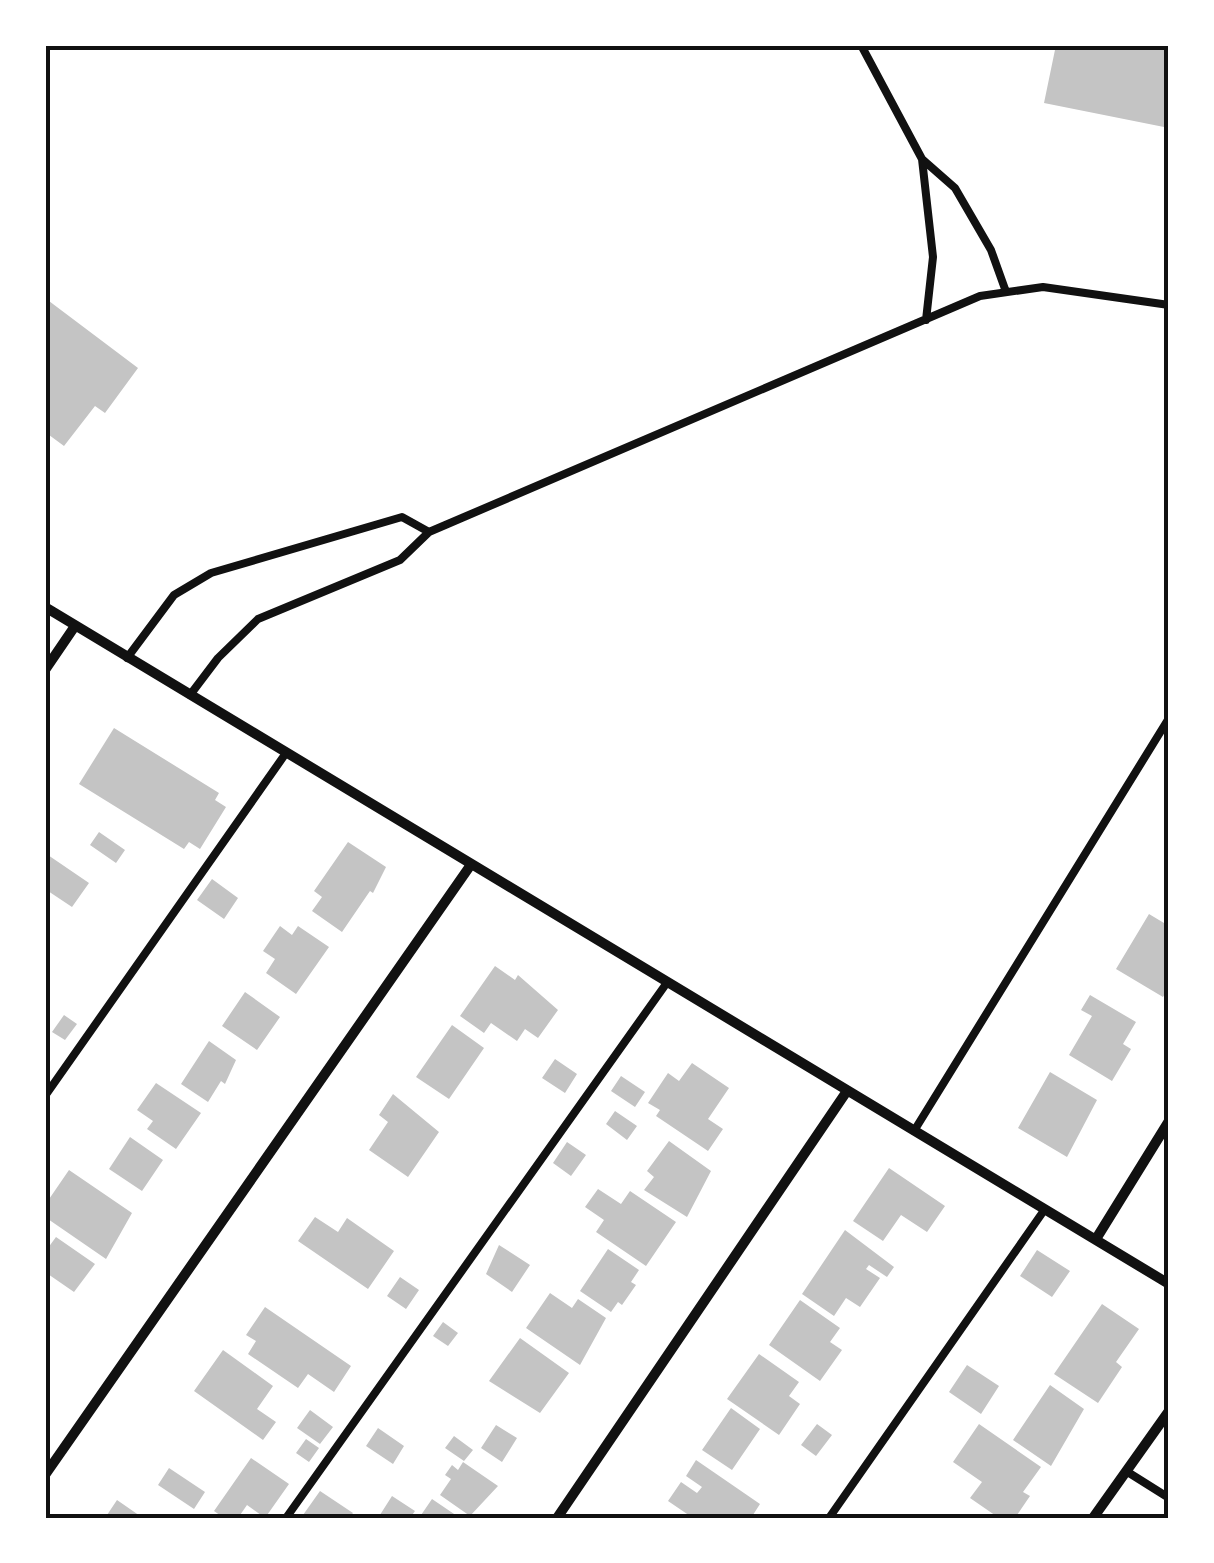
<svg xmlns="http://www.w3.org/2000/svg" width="1214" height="1563" font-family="'Archivo Narrow',sans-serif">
<rect width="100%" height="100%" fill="#fff"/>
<path fill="#c4c4c4" d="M1056 45H1169V128L1044 103Z
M45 298 138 368 105 413 95 406 64 446 45 432Z
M114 728 219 793 215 800 226 807 200 849 189 842 184 849 79 784Z
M99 832 125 850 116 863 90 845Z
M348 842 386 867 373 893 370 891 342 932 312 911 322 897 314 891Z
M45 853 89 883 72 907 48 891 45 896Z
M212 879 238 898 224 919 197 900Z
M1149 914 1169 926V987L1163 997 1116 969Z
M280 926 292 935 298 926 329 947 296 994 266 973 275 959 263 951Z
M495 966 515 980 518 975 558 1010 538 1038 525 1029 517 1041 491 1023 484 1033 460 1016Z
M245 992 280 1017 257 1050 222 1026Z
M1090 995 1136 1022 1123 1044 1131 1049 1112 1081 1069 1055 1092 1016 1081 1010Z
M64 1015 77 1024 65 1040 52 1032Z
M452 1025 484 1048 449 1099 416 1077Z
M209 1041 236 1060 225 1084 221 1081 208 1102 181 1084Z
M555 1059 577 1074 565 1093 542 1078Z
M692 1063 729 1088 708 1119 723 1129 708 1151 656 1116 660 1110 648 1103 668 1073 679 1081Z
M1050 1072 1097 1100 1067 1157 1018 1128Z
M621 1076 645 1092 635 1107 611 1091Z
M156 1083 201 1113 176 1149 147 1129 153 1121 137 1110Z
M393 1094 439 1132 408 1177 369 1150 388 1122 379 1115Z
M615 1111 637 1126 627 1140 606 1124Z
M130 1137 163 1160 142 1191 109 1169Z
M669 1141 711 1171 687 1217 644 1190 654 1177 647 1171Z
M567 1142 586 1155 571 1176 553 1163Z
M889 1168 945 1206 927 1232 901 1215 883 1241 853 1221Z
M69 1170 132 1213 106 1259 45 1217V1205Z
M598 1189 621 1204 630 1191 676 1222 646 1266 596 1232 604 1220 585 1207Z
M315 1217 338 1232 347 1218 394 1251 368 1289 298 1241Z
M845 1230 894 1267 887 1277 869 1265 866 1269 880 1278 860 1307 846 1298 834 1316 802 1294Z
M56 1237 95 1264 74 1292 45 1272V1252Z
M499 1245 530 1265 512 1292 486 1274Z
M608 1249 639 1270 631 1282 636 1285 622 1305 618 1302 611 1312 580 1291Z
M1037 1250 1070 1271 1052 1297 1020 1276Z
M400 1277 419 1290 406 1309 387 1296Z
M550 1293 572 1308 578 1299 606 1318 580 1365 526 1328Z
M800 1300 840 1328 830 1342 842 1350 820 1381 769 1345Z
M1102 1304 1139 1329 1116 1362 1122 1367 1098 1403 1054 1374Z
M265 1307 351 1366 334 1392 308 1374 298 1388 248 1354 256 1341 246 1335Z
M443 1322 458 1333 448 1346 433 1336Z
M520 1338 569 1373 540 1413 489 1381Z
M223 1350 273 1386 257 1409 276 1422 263 1440 194 1391Z
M759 1354 799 1382 789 1396 800 1404 779 1435 727 1399Z
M967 1365 999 1386 981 1414 949 1392Z
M1050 1385 1084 1409 1051 1466 1013 1440Z
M731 1408 760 1429 732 1470 702 1450Z
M310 1410 333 1427 320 1444 297 1428Z
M817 1424 832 1435 816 1456 801 1445Z
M979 1424 1041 1467 1023 1492 1030 1496 1015 1518H999L970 1498 982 1482 953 1462Z
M496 1425 517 1438 502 1462 481 1448Z
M378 1428 404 1446 393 1464 366 1446Z
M454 1436 473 1450 464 1461 445 1448Z
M306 1439 319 1448 309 1462 296 1453Z
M251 1458 289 1484 265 1518 247 1505 238 1518H224L214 1511Z
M696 1460 760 1504 751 1518H693L668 1501 681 1482 697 1493 702 1487 686 1476Z
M463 1462 498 1486 470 1516 440 1495 451 1479 445 1475 452 1465 458 1470Z
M169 1468 205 1492 194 1509 158 1485Z
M320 1491 353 1513 349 1518 303 1515Z
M392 1496 415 1511 410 1518H378Z
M432 1499 460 1518H419Z
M117 1500 143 1518H105Z"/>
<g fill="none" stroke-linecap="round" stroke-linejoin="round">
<path stroke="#111" stroke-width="8" d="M861 45 922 159 955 188 991 250 1005 289
M922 159 933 257 926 320
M127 658 174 595 211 573 402 517 429 532
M190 695 218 658 258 619 400 560 429 532 980 296 1043 287 1169 305
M45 1096 286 753
M914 1131 1169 718
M1126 1471 1169 1498
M286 1518 666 984
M829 1518 1045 1209"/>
<path stroke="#111" stroke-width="10" d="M45 607 1169 1284
M45 670 75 626
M1096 1239 1169 1121
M45 1475 470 866
M557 1518 847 1091
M1093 1518 1169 1411"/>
</g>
<rect width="1214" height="1563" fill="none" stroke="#ffffff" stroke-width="95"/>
<rect x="48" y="48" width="1118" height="1468" fill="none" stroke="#111" stroke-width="4"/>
</svg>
